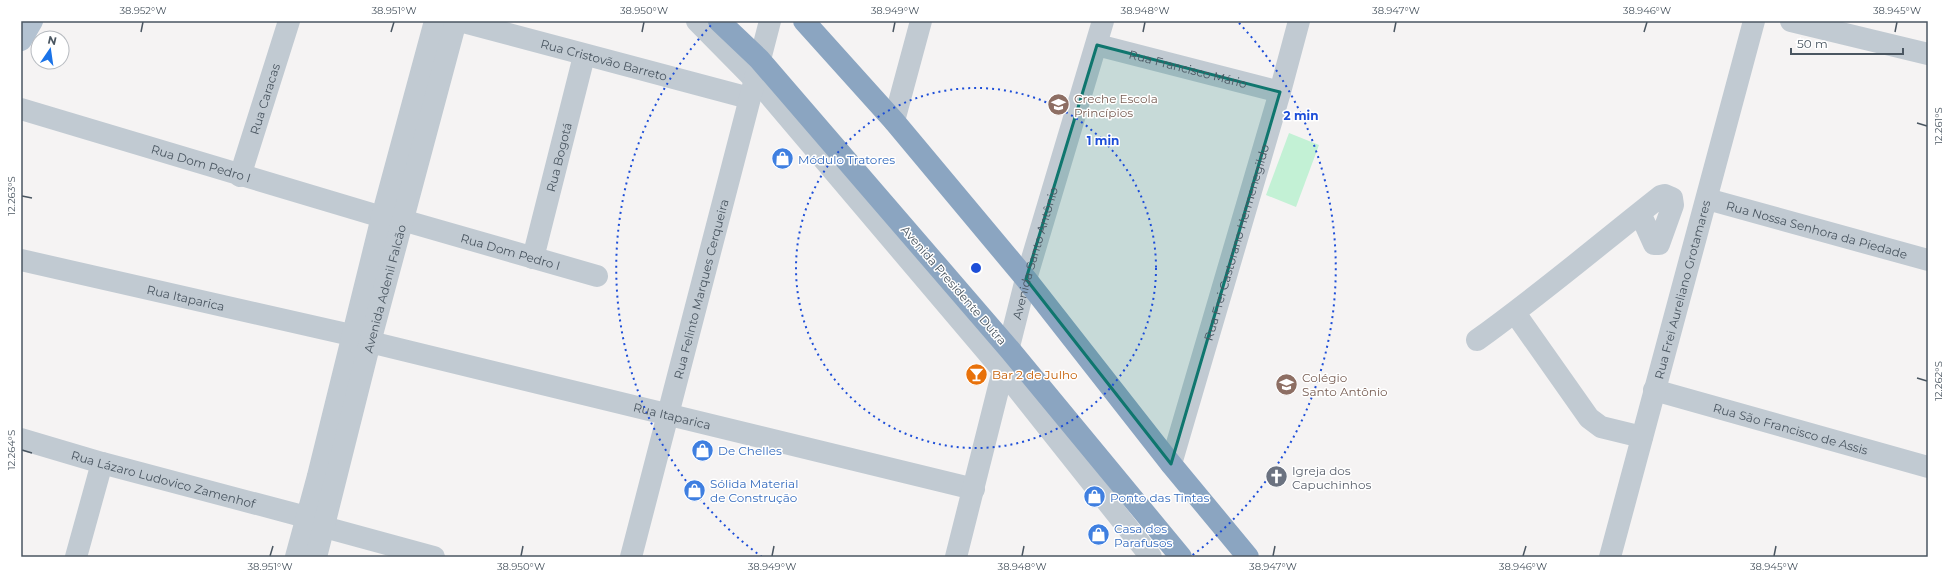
<svg xmlns="http://www.w3.org/2000/svg" width="1949" height="578" font-family="Montserrat,sans-serif">
<rect width="100%" height="100%" fill="#f5f3f3"/>
<path fill="#c3f1d5" d="M1289 133 1319 145 1296 207 1266 195Z"/>
<g fill="none" stroke-linecap="round" stroke-linejoin="round">
<g stroke="#c1cad2" stroke-width="22">
<path id="s1" d="M460 21 749 98"/>
<path d="M697 21 765 90 1004 372 1151 557"/>
<path d="M1791 21 1928 54"/>
<path id="s2" d="M1097 45 1280 92"/>
<path id="s3" d="M21 109 382 217"/>
<path d="M894 121 921 21"/>
<path id="s4" d="M240 176 289 21"/>
<path id="s5" d="M1707 199 1928 260"/>
<path id="s6" d="M402 220 597 276"/>
<path id="s7" d="M533 258 584 56"/>
<path id="s8" d="M21 260 351 335"/>
<path d="M1515 313 1589 418 1601 427 1642 437"/>
<path d="M1477 340C1540 295 1600 244 1661 196L1665 195 1672 198 1673 205 1659 244H1654L1640 213"/>
<path id="s9" d="M370 342 974 489"/>
<path id="s10" d="M1654 390 1928 467"/>
<path id="s11" d="M21 439 102 463 306 517"/>
<path id="s12" d="M1171 464 1280 92 1299 21"/>
<path d="M324 527 434 557"/>
<path d="M76 557 102 463"/>
<path d="M296 557 318 476 382 217 435 21"/>
<path id="s13" d="M316 557 370 342 456 21"/>
<path id="s14" d="M631 557 770 21"/>
<path id="s15" d="M956 557 1026 279 1103 21"/>
<path id="s16" d="M1610 557 1754 21"/>
</g>
<path stroke="#b3c2d1" stroke-width="22" d="M21 40 32 21"/>
<path stroke="#8ba5c1" stroke-width="22" d="M719 21 759 59 1010 350 1181 557
M804 21 894 121 1026 279 1171 464 1248 557"/>
</g>
<path fill="#0f766e" fill-opacity="0.2" stroke="#0f766e" stroke-width="3" stroke-linejoin="round" d="M1097 45 1280 92 1171 464 1026 279Z"/>
<path fill="none" stroke="#4a5661" stroke-width="1.5" d="M141 32 143 22M391 32 394 22M642 32 644 22M893 32 895 22M1143 32 1145 22M1394 32 1396 22M1644 32 1647 22M1895 32 1897 22M1917 123 1927 126M22 196 32 198M1917 378 1927 381M22 450 32 453M270 556 273 546M521 556 523 546M772 556 774 546M1022 556 1024 546M1273 556 1275 546M1523 556 1526 546M1774 556 1776 546"/>
<g fill="none" stroke="#1d4ed8" stroke-width="2" stroke-dasharray="2 4">
<circle cx="976" cy="268" r="180"/>
<path d="M762 557A359 359 0 0 1 713 23M1239 23A359 359 0 0 1 1190 557"/>
</g>
<defs>
<symbol id="school-disc" viewBox="-11 -11 22 22"><circle r="9.5" fill="#8d6e63" stroke="#fff"/><path d="M0-5L7-2L0 1L-7-2ZM-4 1L0 2.5L4 1V4Q0 6-4 4Z" fill="#fff"/></symbol>
<symbol id="shop-disc" viewBox="-11 -11 22 22"><circle r="9.5" fill="#3f7fe0" stroke="#fff"/><path d="M-5-2.5h2.3a2.7 3.5 0 0 1 5.4 0H5L5.5 6h-11ZM-1.5-2.5h3a1.5 2.3 0 0 0-3 0Z" fill="#fff"/></symbol>
<symbol id="bar-disc" viewBox="-11 -11 22 22"><circle r="9.5" fill="#e8710a" stroke="#fff"/><path d="M-6-5H6L.8 .8V4.5H3.5V6h-7V4.5H-.8V.8Z" fill="#fff"/></symbol>
<symbol id="church-disc" viewBox="-11 -11 22 22"><circle r="9.5" fill="#6b7280" stroke="#fff"/><path d="M-1.2-6h2.4v3.5h3.3v2.4h-3.3V6h-2.4V-.1h-3.3v-2.4h3.3Z" fill="#fff"/></symbol>
</defs>
<g fill-rule="evenodd">
<use href="#school-disc" x="1046" y="92" width="25" height="25"/>
<use href="#shop-disc" x="770" y="146" width="25" height="25"/>
<use href="#bar-disc" x="964" y="362" width="25" height="25"/>
<use href="#school-disc" x="1274" y="372" width="25" height="25"/>
<use href="#shop-disc" x="690" y="438" width="25" height="25"/>
<use href="#church-disc" x="1264" y="464" width="25" height="25"/>
<use href="#shop-disc" x="682" y="478" width="25" height="25"/>
<use href="#shop-disc" x="1082" y="484" width="25" height="25"/>
<use href="#shop-disc" x="1086" y="522" width="25" height="25"/>
</g>
<g text-anchor="middle" dominant-baseline="central" stroke-width="3" stroke-linejoin="round" paint-order="stroke">
<g font-size="12" fill="#4a5661" stroke="#fff">
<text stroke="none"><textPath href="#s1" startOffset="149">Rua Cristovão Barreto</textPath></text>
<text stroke="none"><textPath href="#s2" startOffset="94">Rua Francisco Mário</textPath></text>
<text stroke="none"><textPath href="#s4" startOffset="81">Rua Caracas</textPath></text>
<text stroke="none"><textPath href="#s7" startOffset="104">Rua Bogotá</textPath></text>
<text stroke="none"><textPath href="#s3" startOffset="188">Rua Dom Pedro I</textPath></text>
<text stroke="none"><textPath href="#s5" startOffset="114">Rua Nossa Senhora da Piedade</textPath></text>
<text stroke="none"><textPath href="#s12" startOffset="231">Rua Frei Castorano Hermenegildo</textPath></text>
<text stroke="none"><textPath href="#s6" startOffset="113">Rua Dom Pedro I</textPath></text>
<text stroke="none"><textPath href="#s15" startOffset="314">Avenida Santo Antônio</textPath></text>
<text transform="translate(954 285) rotate(49)">Avenida Presidente Dutra</text>
<text stroke="none"><textPath href="#s13" startOffset="277">Avenida Adenil Falcão</textPath></text>
<text stroke="none"><textPath href="#s14" startOffset="277">Rua Felinto Marques Cerqueira</textPath></text>
<text stroke="none"><textPath href="#s16" startOffset="277">Rua Frei Aureliano Grotamares</textPath></text>
<text stroke="none"><textPath href="#s8" startOffset="169">Rua Itaparica</textPath></text>
<text stroke="none"><textPath href="#s9" startOffset="311">Rua Itaparica</textPath></text>
<text stroke="none"><textPath href="#s10" startOffset="142">Rua São Francisco de Assis</textPath></text>
<text stroke="none"><textPath href="#s11" startOffset="148">Rua Lázaro Ludovico Zamenhof</textPath></text>
</g>
<g font-size="12" fill="#785e54" stroke="#fff" text-anchor="start">
<text x="1074" y="98">Creche Escola<tspan x="1074" dy="14">Princípios</tspan></text>
<text x="1302" y="377">Colégio<tspan x="1302" dy="14">Santo Antônio</tspan></text>
</g>
<g font-size="12" fill="#366cbe" stroke="#fff" text-anchor="start">
<text x="798" y="159">Módulo Tratores</text>
<text x="718" y="450">De Chelles</text>
<text x="710" y="483">Sólida Material<tspan x="710" dy="14">de Construção</tspan></text>
<text x="1110" y="497">Ponto das Tintas</text>
<text x="1114" y="528">Casa dos<tspan x="1114" dy="14">Parafusos</tspan></text>
</g>
<g font-size="12" fill="#c56008" stroke="#fff" text-anchor="start">
<text x="992" y="374">Bar 2 de Julho</text>
</g>
<g font-size="12" fill="#5b616d" stroke="#fff" text-anchor="start">
<text x="1292" y="470">Igreja dos<tspan x="1292" dy="14">Capuchinhos</tspan></text>
</g>
</g>
<circle cx="976" cy="268" r="6" fill="#1d4ed8" stroke="#fff" stroke-width="2"/>
<g font-size="12" text-anchor="middle" font-weight="bold" fill="#1d4ed8" stroke="#fff" stroke-width="3" stroke-linejoin="round" paint-order="stroke">
<text x="1301" y="120">2 min</text>
<text x="1103" y="145">1 min</text>
</g>
<rect width="1949" height="578" fill="none" stroke="#ffffff" stroke-width="44"/>
<g transform="translate(50 50) rotate(13)"><circle r="19" fill="#ffffff" stroke="#b7bbc0"/>
<path d="M0-3L7 15L0 10L-7 15Z" fill="#1a73e8"/>
<text y="-6" font-size="11" font-weight="bold" text-anchor="middle" fill="#4a5661">N</text>
</g>
<path d="M1791 48v6h112v-6" fill="none" stroke="#4a5661" stroke-width="2"/>
<text x="1797" y="48" font-size="12" fill="#4a5661" stroke="#ffffff" stroke-width="3" paint-order="stroke">50 m</text>
<rect x="22" y="22" width="1905" height="534" fill="none" stroke="#4a5661" stroke-width="1.5"/>
<g font-size="10" text-anchor="middle" fill="#4a5661">
<text x="143" y="14">38.952°W</text>
<text x="394" y="14">38.951°W</text>
<text x="644" y="14">38.950°W</text>
<text x="895" y="14">38.949°W</text>
<text x="1145" y="14">38.948°W</text>
<text x="1396" y="14">38.947°W</text>
<text x="1647" y="14">38.946°W</text>
<text x="1897" y="14">38.945°W</text>
<text transform="translate(1938 126) rotate(-90)" y="4">12.261°S</text>
<text transform="translate(11 196) rotate(-90)" y="4">12.263°S</text>
<text transform="translate(1938 381) rotate(-90)" y="4">12.262°S</text>
<text transform="translate(11 450) rotate(-90)" y="4">12.264°S</text>
<text x="270" y="570">38.951°W</text>
<text x="521" y="570">38.950°W</text>
<text x="772" y="570">38.949°W</text>
<text x="1022" y="570">38.948°W</text>
<text x="1273" y="570">38.947°W</text>
<text x="1523" y="570">38.946°W</text>
<text x="1774" y="570">38.945°W</text>
</g>
</svg>
